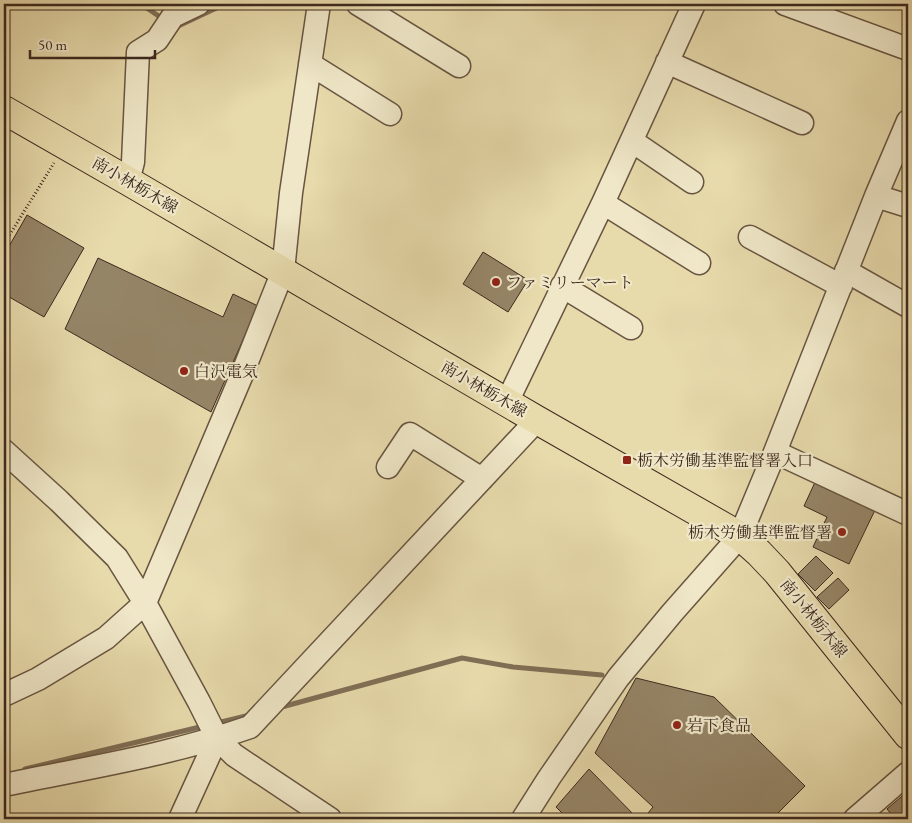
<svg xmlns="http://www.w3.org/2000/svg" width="912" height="823" font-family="'EB Garamond','Noto Serif JP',serif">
<rect width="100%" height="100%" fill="#e7daab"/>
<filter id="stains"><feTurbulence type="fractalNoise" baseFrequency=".004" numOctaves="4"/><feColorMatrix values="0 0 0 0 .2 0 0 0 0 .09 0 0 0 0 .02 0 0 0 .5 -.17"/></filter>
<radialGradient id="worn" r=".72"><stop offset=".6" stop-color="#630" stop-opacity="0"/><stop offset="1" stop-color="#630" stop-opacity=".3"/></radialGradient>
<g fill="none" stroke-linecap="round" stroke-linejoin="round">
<path stroke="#806f56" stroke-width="5" d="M141 4 163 19
M176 27 225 4
M278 708 462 658 513 667 602 675
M217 723 250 715
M25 769 204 726"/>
</g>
<path fill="#958567" stroke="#3d291e" d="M27 215 84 248 44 317 4 294V255Z
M483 252 528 280 508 312 463 284Z
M98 258 223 317 233 294 258 306 211 412 65 329Z
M817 478 877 506 849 564 813 547 827 517 804 506Z
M816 556 833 573 815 591 798 574Z
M838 578 849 590 829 609 817 597Z
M636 678 714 697 805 786 772 819H643L653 807 595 753Z
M589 769 638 819H568L556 807Z
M908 791V819H895L887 809Z"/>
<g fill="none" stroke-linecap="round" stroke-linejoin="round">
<defs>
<path id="minor" d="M358 4 459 66
M785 4 908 49
M667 62 802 123
M310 64 390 114
M632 141 692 182
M128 181 133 162 138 52 157 40 173 16 198 4
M876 196 908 206
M603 203 699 263
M750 237 841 286
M846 271 908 306
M562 286 631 328
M507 402 603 203 694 4
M4 451 59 501 117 558 145 603 199 702 217 738 234 755 330 819
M775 452 908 514
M388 467 410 434 482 479
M4 695 38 679 106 638 145 603 243 372 283 271 291 193 319 4
M4 785C86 768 170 755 250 727L537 420
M180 819 217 738
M523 819 549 778 618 678 672 613 740 536 775 452 876 196 908 121
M855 819 908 773"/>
<path id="major" d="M4 110 128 181 537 420 740 536 759 553 777 572 908 735"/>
</defs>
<use href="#minor" stroke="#685541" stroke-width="25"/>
<use href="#major" stroke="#3d291e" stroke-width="30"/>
<path stroke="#3d291e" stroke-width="3" stroke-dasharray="1 2.5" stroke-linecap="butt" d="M4 244 54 163"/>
<use href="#minor" stroke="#efe7c8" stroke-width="22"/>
<use href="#major" stroke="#e7daab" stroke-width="28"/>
</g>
<g fill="#8f2418" stroke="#efe7c8" stroke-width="2">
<circle cx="496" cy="282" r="5"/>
<circle cx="184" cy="371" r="5"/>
<rect x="622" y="455" width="10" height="10" rx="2.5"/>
<circle cx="842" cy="532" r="5"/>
<circle cx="677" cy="725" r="5"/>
</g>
<g text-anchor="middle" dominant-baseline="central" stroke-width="4.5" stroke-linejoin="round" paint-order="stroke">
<g font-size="16" fill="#3d291e" stroke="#efe7c8">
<text transform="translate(135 185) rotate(30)">南小林栃木線</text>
<text transform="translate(484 389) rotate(30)">南小林栃木線</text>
<text transform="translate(814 618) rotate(51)">南小林栃木線</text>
</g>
<g font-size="16" fill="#3d291e" stroke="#efe7c8" text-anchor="start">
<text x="506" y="282">ファミリーマート</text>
<text x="194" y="371">白沢電気</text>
<text x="637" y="460">栃木労働基準監督署入口</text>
<text x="832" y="532" text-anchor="end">栃木労働基準監督署</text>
<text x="687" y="725">岩下食品</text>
</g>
</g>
<rect width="912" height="823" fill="none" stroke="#e7daab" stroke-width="20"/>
<rect x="5" y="5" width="902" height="813" fill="none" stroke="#3d291e" stroke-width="2.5"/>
<rect x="10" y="10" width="892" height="803" fill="none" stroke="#3d291e"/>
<path d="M30 50v8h125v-8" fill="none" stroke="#3d291e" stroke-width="2.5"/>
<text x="38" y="50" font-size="15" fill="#3d291e" stroke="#efe7c8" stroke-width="4" paint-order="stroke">50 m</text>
<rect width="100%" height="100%" filter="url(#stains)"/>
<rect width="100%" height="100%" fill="url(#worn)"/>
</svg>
